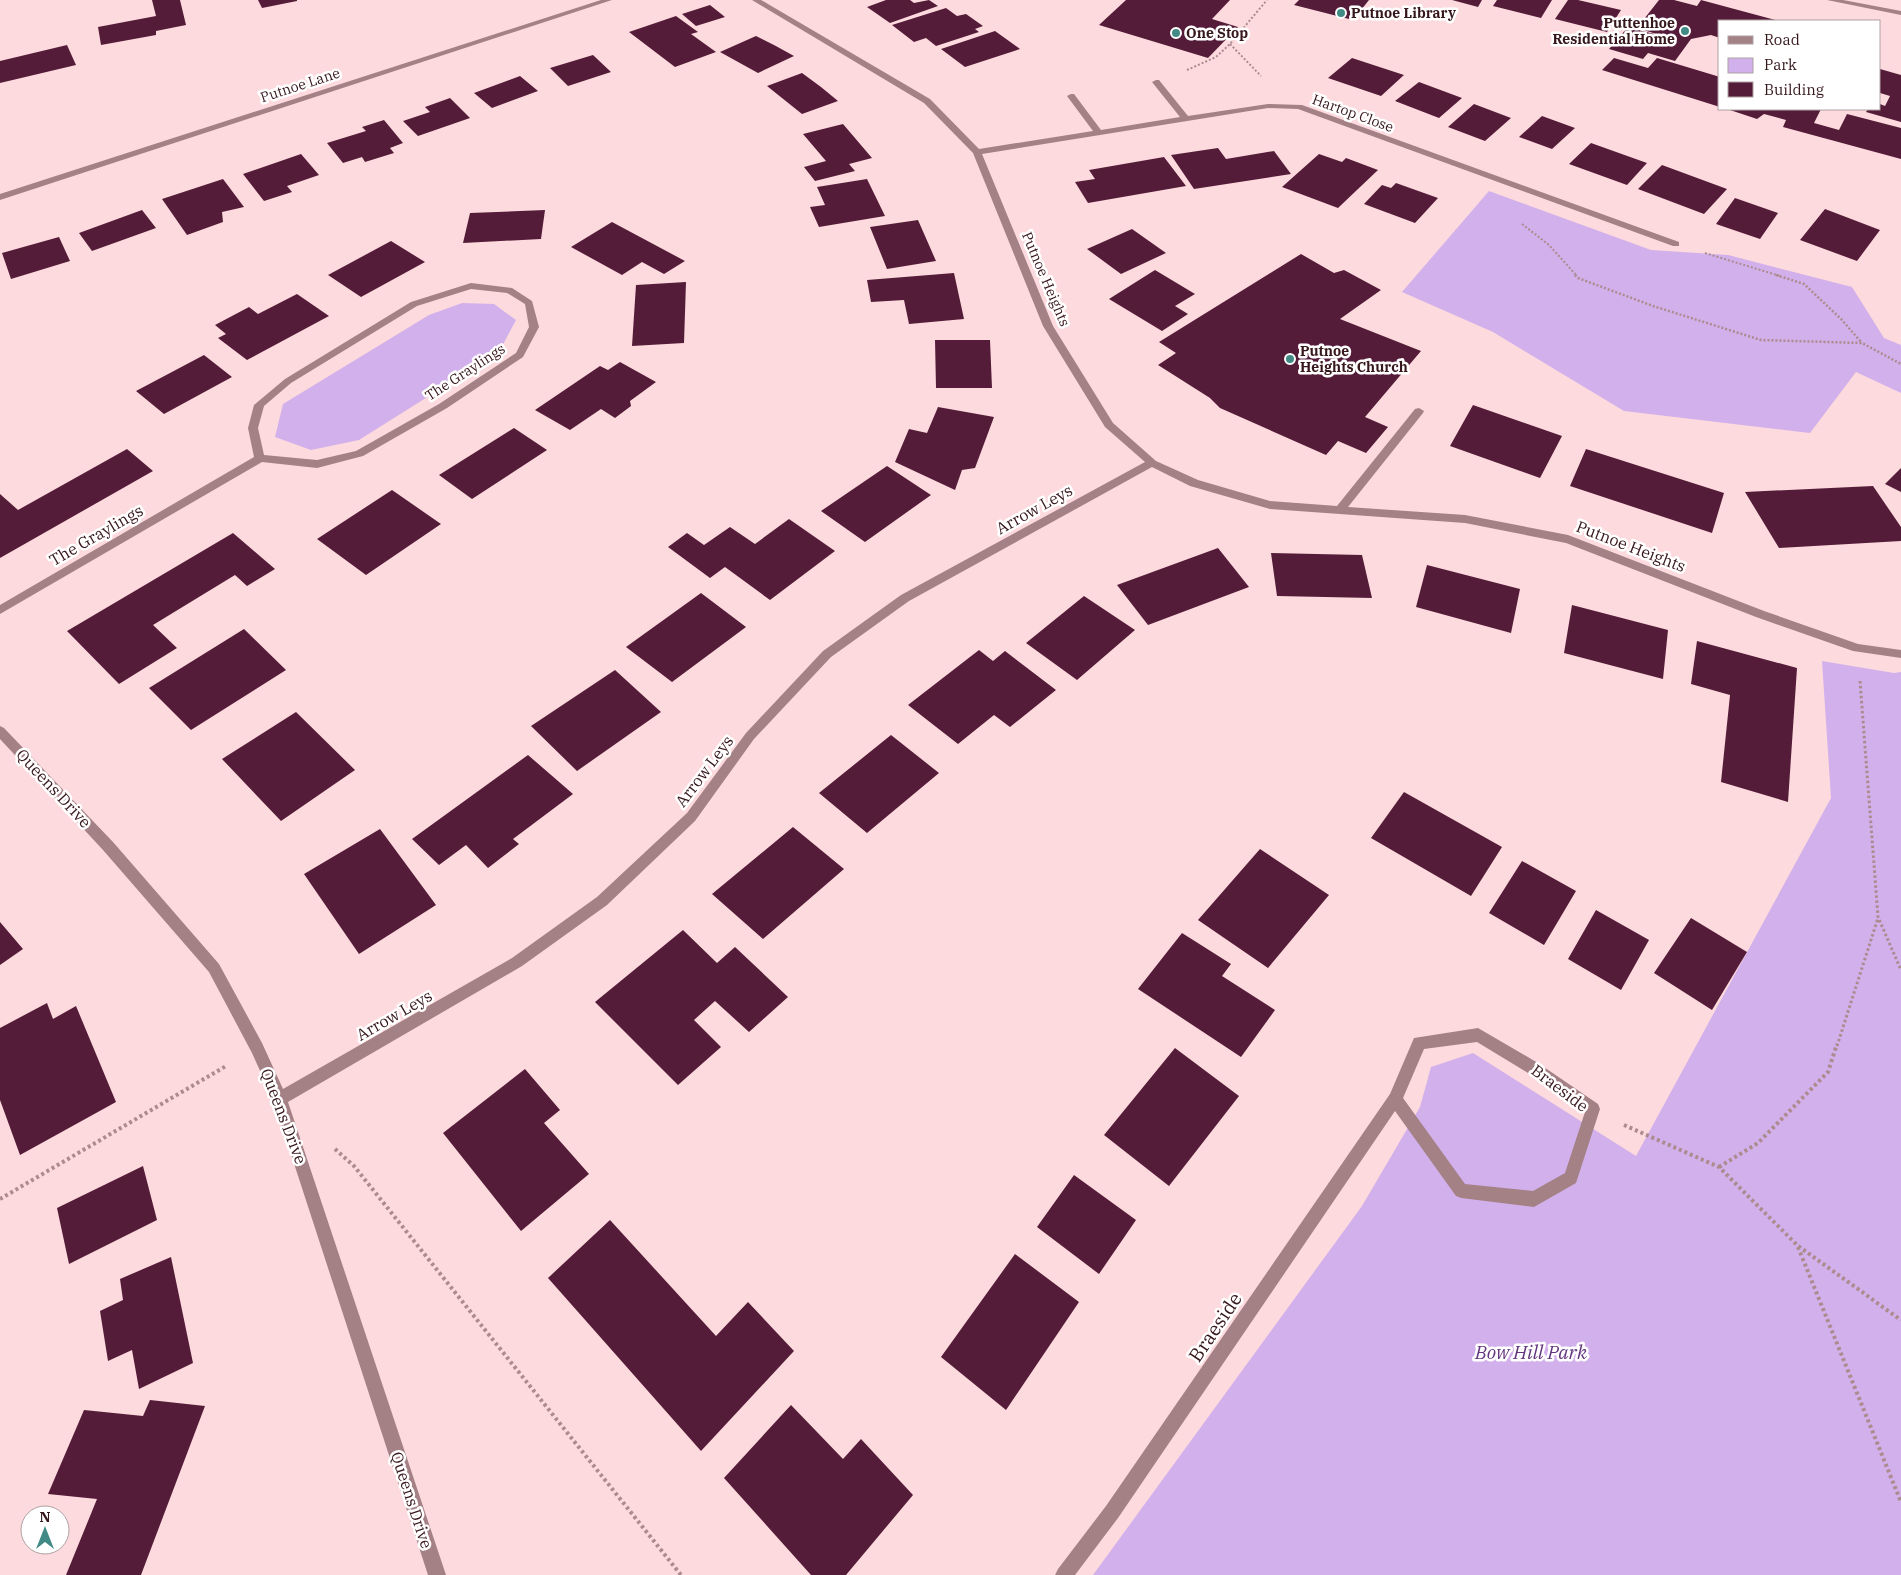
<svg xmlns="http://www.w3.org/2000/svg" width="1901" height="1575" font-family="'IBM Plex Serif',serif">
<rect width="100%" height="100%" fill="#fddadd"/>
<path fill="#d2b0eb" d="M1489 191 1651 250 1728 255 1852 287 1884 338 1901 345V393L1856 372 1810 433 1624 411 1493 332 1402 292Z
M462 303 494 304 516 320 499 352 359 440 311 450 275 437 283 404 429 315Z
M1822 661 1894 673 1901 672V1575H1093L1362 1206 1420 1107 1431 1067 1473 1053 1636 1156 1831 798Z"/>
<path fill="#551c3a" d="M152 0H180L186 25 156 31V35L101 45 98 27 156 16Z
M258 0H297V1L262 8Z
M886 0H910L914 3 929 0 938 6 890 23 867 7Z
M1126 0H1230L1212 19 1238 27 1208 58 1099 25Z
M1299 0H1369L1353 20 1294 5Z
M1452 0H1482L1478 7Z
M1497 0H1552L1541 18 1493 6Z
M1568 0H1578L1621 10 1607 32 1555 19Z
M1659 0H1674L1697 6 1701 0 1779 21H1720V38L1711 35 1691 39 1675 61 1648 53 1643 59 1609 49 1628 27 1676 40 1637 28Z
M710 5 725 17 696 26 682 14Z
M946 8 957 16 966 14 983 26 975 29 979 32 936 46 926 38 914 42 892 25Z
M676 16 698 32 691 34 716 52 675 67 629 32Z
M995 31 1020 49 965 67 941 49Z
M756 36 774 45 794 56 758 73 720 52Z
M67 45 76 65 0 83V61Z
M593 55 611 72 568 86 550 68Z
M1352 58 1404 75 1381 96 1328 78Z
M1614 58 1648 68 1657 58 1720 77V107L1602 70Z
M1880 69 1901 75V122L1866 112 1868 109H1880V104L1885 106 1890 96 1880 93Z
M802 73 821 87 838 101 802 114 767 86Z
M520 76 538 91 492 108 474 93Z
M1419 82 1462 98 1439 118 1395 101Z
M450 98 470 118 418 136 403 121 430 112 425 107Z
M1474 104 1511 118 1485 141 1448 127Z
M1727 109H1821L1814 123 1839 130 1847 114 1901 128V159L1783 127 1786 120 1764 114 1757 119Z
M1542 116 1575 128 1552 149 1519 137Z
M384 120 403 143 390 148 394 153 365 162 362 157 343 163 327 143 366 131 362 127Z
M843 124 872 158 849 164 855 171 815 181 804 167 826 161 803 134Z
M1591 143 1647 163 1627 185 1569 164Z
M1218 148 1226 159 1274 151 1291 174 1194 189 1171 155Z
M301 154 319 175 287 186 292 192 264 201 243 174Z
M1319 154 1342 162 1346 158 1378 170 1338 208 1282 187Z
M1164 157 1186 186 1088 203 1075 182 1095 179 1089 170Z
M1662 165 1727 189 1704 214 1638 189Z
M223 179 244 207 222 212 223 222 187 235 162 199Z
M867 179 885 216 819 227 810 207 825 205 817 187Z
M1396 183 1438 198 1415 223 1364 204 1382 185 1391 188Z
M1735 198 1778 213 1760 239 1716 224Z
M1825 209 1880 230 1857 261 1800 240Z
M142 210 156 228 92 251 79 233Z
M545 210 541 239 463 243 470 213Z
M918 220 936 261 887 269 870 227Z
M612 222 685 261 664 274 642 262 622 275 571 247Z
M1132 229 1166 253 1121 274 1087 249Z
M59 237 70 261 11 279 2 253Z
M391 241 425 262 361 297 328 275Z
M1301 254 1334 273 1344 270 1381 290 1340 319 1421 351 1365 417 1388 427 1366 453 1338 441 1326 455 1220 408 1210 398 1158 365 1176 353 1159 342Z
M1155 270 1195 294 1175 306 1188 314 1162 331 1109 299Z
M954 273 964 319 909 324 904 300 871 302 867 280Z
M686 282 684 343 632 346 636 285Z
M297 294 329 316 247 360 218 338 226 334 215 325 249 307 258 314Z
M935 340H990L992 388H936Z
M204 355 232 377 164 414 136 391Z
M620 362 656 382 630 401 631 406 615 418 601 409 570 430 535 410 600 366 608 370Z
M1473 405 1562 436 1540 478 1450 446Z
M938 407 994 417 975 468 962 470 955 490 895 462 909 429 927 433Z
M514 428 547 450 472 499 439 475Z
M127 449 153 471 0 558V494L18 510Z
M1586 449 1724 493 1712 533 1570 486Z
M887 466 931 495 865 542 821 511Z
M1901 468V492L1885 484Z
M1873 486 1901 527V541L1779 548 1745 492Z
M392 490 441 524 366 575 317 539Z
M789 519 835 551 770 600 725 567 710 578 668 547 687 533 704 545 730 527 755 544Z
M233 533 275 569 247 586 235 575 153 625 177 648 119 684 67 631Z
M1218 548 1249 587 1148 625 1117 585Z
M1271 553 1362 555 1372 598 1277 596Z
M1427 565 1520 589 1511 633 1416 607Z
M701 593 746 627 672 682 626 647Z
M1084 596 1135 630 1077 680 1026 643Z
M1572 605 1668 630 1663 679 1564 653Z
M244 629 286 670 191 730 149 688Z
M1697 641 1797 668 1788 802 1721 782 1730 695 1691 684Z
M979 650 993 661 1005 651 1056 690 1010 727 994 715 958 744 908 705Z
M615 670 661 712 577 771 531 726Z
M296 712 355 770 281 821 222 759Z
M891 735 939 773 867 833 819 793Z
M528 755 573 794 513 839 519 844 488 868 466 845 439 865 412 839Z
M1404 792 1502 847 1471 896 1371 838Z
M793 827 844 869 763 939 712 894Z
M380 829 436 905 359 954 304 874Z
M1260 849 1329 895 1268 968 1198 920Z
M1522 861 1576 891 1544 945 1489 913Z
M1596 910 1649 940 1621 990 1568 959Z
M1691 918 1747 952 1712 1010 1654 973Z
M0 922 23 949 0 965Z
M683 930 717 963 735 947 788 997 749 1032 715 1001 694 1020 721 1047 678 1085 595 1002Z
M1182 933 1231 964 1222 976 1275 1010 1241 1057 1138 989Z
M47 1003 53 1019 76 1006 116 1102 20 1155 0 1100V1028Z
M1175 1048 1239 1096 1169 1186 1104 1135Z
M525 1069 560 1110 544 1123 589 1174 521 1231 443 1133Z
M143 1166 157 1220 69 1264 57 1208Z
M1074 1175 1136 1220 1099 1274 1037 1227Z
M610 1220 716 1336 748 1302 794 1351 701 1451 548 1278Z
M1015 1254 1079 1302 1006 1410 941 1357Z
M171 1257 193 1363 139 1389 132 1350 108 1361 100 1311 123 1300 120 1279Z
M150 1400 205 1406 141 1575H66L97 1499 48 1494 84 1410 143 1416Z
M791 1405 843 1459 861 1439 913 1495 846 1575H811L724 1478Z"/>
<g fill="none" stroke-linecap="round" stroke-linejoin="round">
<path stroke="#ac8b8e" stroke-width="2" stroke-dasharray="2 2" stroke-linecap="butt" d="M1230 44 1261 76
M1187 70 1216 57 1230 44 1267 0
M1522 224 1549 245 1577 276
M1705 253 1780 276"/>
<path stroke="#ac8b8e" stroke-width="2.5" stroke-dasharray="2 2" stroke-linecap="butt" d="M1575 275 1578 278 1653 306 1761 340 1862 343 1901 364
M1776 275 1804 284 1841 319 1862 343"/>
<path stroke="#ac8b8e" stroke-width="3" stroke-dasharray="2.5 2.5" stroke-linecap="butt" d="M1860 681 1878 917 1901 970
M1837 1046 1878 918"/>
<path stroke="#ac8b8e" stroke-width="4" stroke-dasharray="3 3" stroke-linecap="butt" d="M1624 1125 1719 1167 1798 1246 1901 1320
M335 1149 354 1166 681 1575
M1719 1167 1758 1143 1828 1072 1837 1044
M0 1199 226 1066
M1798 1247 1901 1502"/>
<path fill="#a38185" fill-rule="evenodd" d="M601 0H612L0 200V194Z
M752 0H761L930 99 979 149 1093 131 1067 96 1071 94H1074L1101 130 1180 117 1152 82 1156 80H1159L1188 116 1268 104 1302 105 1679 242V246H1673L1298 109 1268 108 982 154 1053 326 1113 423 1156 461 1198 480 1270 501 1337 506 1415 409 1419 408 1424 411 1423 413 1348 507 1465 515 1568 535 1764 611 1858 644 1901 650V658L1853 651 1756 617 1566 543 1465 523 1270 509 1190 486 1152 467 909 601 831 657 754 739 695 821 607 905 522 966 288 1102 446 1575H428L273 1099 252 1053 209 972 103 850 0 739V726L4 728 113 842 219 964 262 1043 283 1089 512 958 597 897 687 813 746 733 823 651 901 595 1145 462 1105 427 1043 326 973 153 924 103Z
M1827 0H1843L1901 11V15Z
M471 283 512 288 532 301 539 327 523 357 447 408 363 456 317 468 262 462 0 614V605L254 457 248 428 254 405 285 379 411 302ZM471 289 507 293 525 304 529 327 516 353 439 404 356 451 317 460 264 455 258 428 264 406 291 383 417 306Z
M1478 1028 1538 1063 1598 1104 1600 1109 1576 1183 1534 1207 1461 1198 1456 1196 1395 1111 1118 1518 1075 1575H1055L1058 1569 1106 1506 1390 1094 1414 1038ZM1477 1042 1528 1073 1585 1112 1565 1173 1533 1191 1465 1184 1403 1098 1424 1049Z"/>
</g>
<g fill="#428a86" stroke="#fff" stroke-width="2">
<circle cx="1341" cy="13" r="5"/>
<circle cx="1685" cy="31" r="5"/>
<circle cx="1176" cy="33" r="5"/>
<circle cx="1290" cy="359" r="5"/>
</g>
<g text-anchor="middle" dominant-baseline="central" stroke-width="5" stroke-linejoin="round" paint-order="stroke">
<g font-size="14" font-weight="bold" fill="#36171c" stroke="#fff" text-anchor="start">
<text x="1351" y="13">Putnoe Library</text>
<text x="1675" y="23" text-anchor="end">Puttenhoe<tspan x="1675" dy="16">Residential Home</tspan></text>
<text x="1186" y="33">One Stop</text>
<text x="1300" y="351">Putnoe<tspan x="1300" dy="16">Heights Church</tspan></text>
</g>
<g font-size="14" fill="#36171c" stroke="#fff">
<text transform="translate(300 85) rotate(-18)">Putnoe Lane</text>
<text transform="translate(1353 113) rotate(20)">Hartop Close</text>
<text transform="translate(1046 279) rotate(67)">Putnoe Heights</text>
<text transform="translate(465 372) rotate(-33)">The Graylings</text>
</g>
<g font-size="16" fill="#36171c" stroke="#fff">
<text transform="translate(1034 509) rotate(-29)">Arrow Leys</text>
<text transform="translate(96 535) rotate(-30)">The Graylings</text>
<text transform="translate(1631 546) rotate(21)">Putnoe Heights</text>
<text transform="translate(704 771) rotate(-53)">Arrow Leys</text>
<text transform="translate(54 788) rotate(47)">Queens Drive</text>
<text transform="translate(394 1015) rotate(-30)">Arrow Leys</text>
<text transform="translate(1560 1088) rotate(37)">Braeside</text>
<text transform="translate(284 1116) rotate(69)">Queens Drive</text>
<text transform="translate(412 1500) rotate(72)">Queens Drive</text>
</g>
<g font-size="19" fill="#36171c" stroke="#fff">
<text transform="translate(1215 1327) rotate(-56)">Braeside</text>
</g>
<g font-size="19" font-style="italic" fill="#63367e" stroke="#fff">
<text x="1531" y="1352">Bow Hill Park</text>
</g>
</g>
<rect x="1718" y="20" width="162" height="90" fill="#ffffff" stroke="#afa2a4"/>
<rect x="1728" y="36" width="25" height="8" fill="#a38185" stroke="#afa2a4"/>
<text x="1764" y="45" font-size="15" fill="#36171c">Road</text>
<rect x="1728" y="58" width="25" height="15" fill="#d2b0eb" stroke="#afa2a4"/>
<text x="1764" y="70" font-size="15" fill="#36171c">Park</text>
<rect x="1728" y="82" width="25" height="15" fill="#551c3a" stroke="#afa2a4"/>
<text x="1764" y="95" font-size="15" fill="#36171c">Building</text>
<g transform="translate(45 1530)"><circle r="24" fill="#ffffff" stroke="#afa2a4"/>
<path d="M0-4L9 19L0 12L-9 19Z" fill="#428a86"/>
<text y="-8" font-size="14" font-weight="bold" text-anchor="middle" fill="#36171c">N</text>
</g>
</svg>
